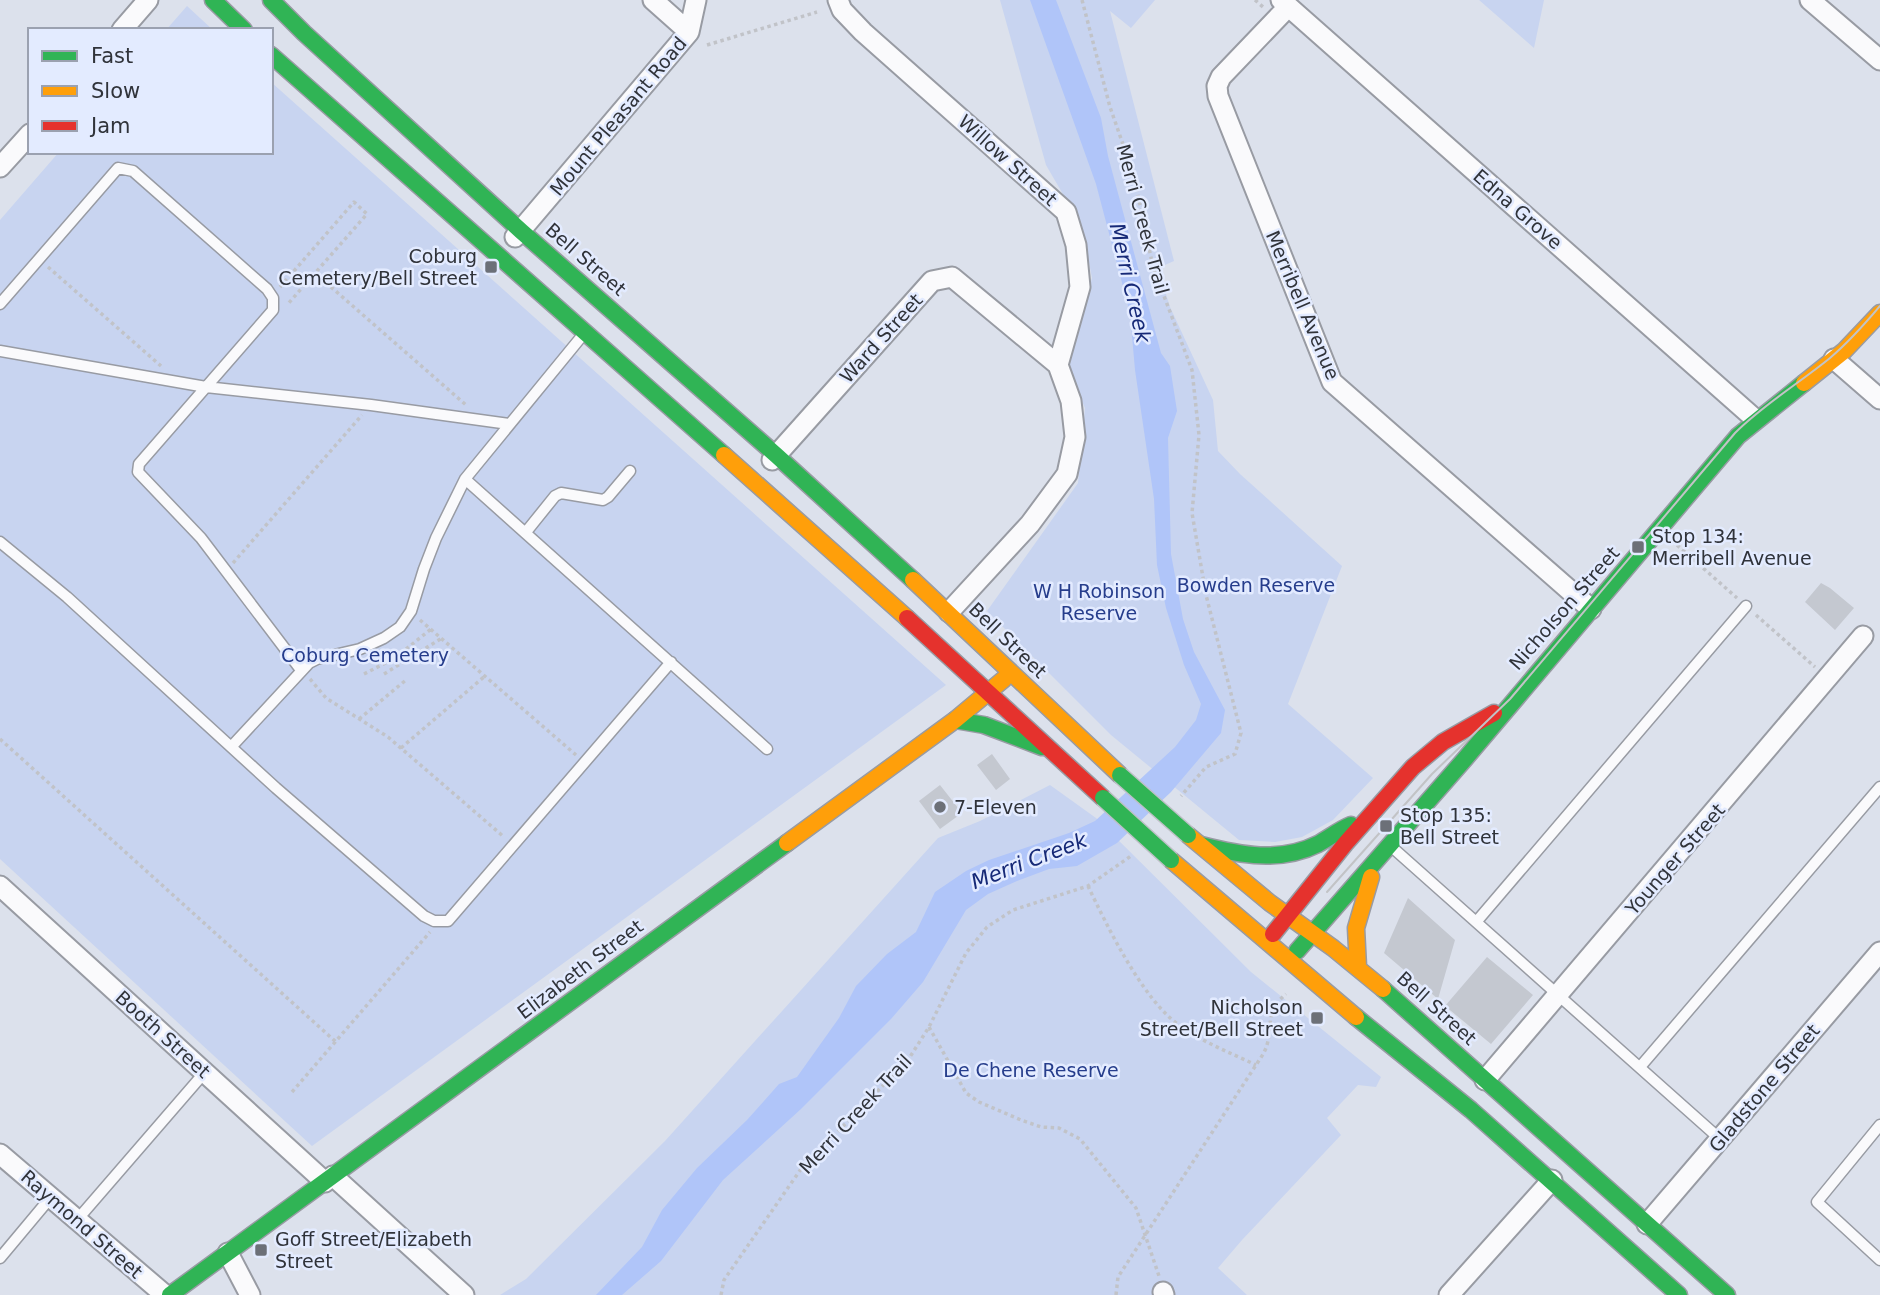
<svg xmlns="http://www.w3.org/2000/svg" width="1880" height="1295" font-family="'DejaVu Sans',sans-serif">
<rect width="100%" height="100%" fill="#dce1ec"/>
<path fill="#c8d4f0" d="M1000 0H1155L1131 28 1110 11 1174 261 1158 268 1170 307 1213 400 1218 451 1240 474 1342 566 1288 704 1373 778 1333 820 1302 837 1275 842 1239 840 1111 735 987 611 1078 483 1085 408 1067 369 1092 278 1082 227 1046 165Z
M1479 0H1544L1534 48Z
M187 6 213 30H166Z
M271 82 946 685 312 1146 0 859V220L59 152H271Z
M1050 785 1096 818 1251 972 1381 1077 1376 1087 1358 1085 1327 1118 1341 1135 1242 1240 1218 1268 1247 1295H500L526 1279 665 1141 938 838 980 821Z"/>
<path fill="#b0c5f9" d="M1030 0H1056L1101 118 1108 156 1161 353 1170 366 1177 411 1168 438 1171 554 1183 619 1194 652 1225 710 1221 733 1171 792 1117 843 1077 866 1049 869 1017 881 988 894 966 910 923 982 891 1019 801 1109 723 1180 661 1261 622 1295H596L642 1247 662 1210 697 1168 747 1120 779 1084 797 1077 839 1018 856 986 887 954 916 932 935 892 966 871 989 860 1069 833 1095 821 1175 747 1196 720 1201 704 1184 665 1166 608 1157 565 1154 499 1135 370 1130 313 1096 184Z"/>
<path fill="#c4c8d0" d="M1821 583 1830 588 1854 608 1835 630 1805 602Z
M992 754 1010 779 996 790 977 765Z
M940 785 962 813 940 829 919 801Z
M1408 898 1455 940 1438 999 1384 953Z
M1487 957 1533 995 1491 1044 1445 1006Z"/>
<g fill="none" stroke-linecap="round" stroke-linejoin="round">
<defs>
<path id="lane" d="M0 304 118 168 133 171 267 289 273 298V310L139 464 138 472 201 538 301 670
M0 351 206 387 371 405 509 424
M465 479 767 749
M526 532 555 496 561 493 603 500 608 497 630 471
M0 542 67 597 276 788 424 916 434 921H448L671 662
M232 746 309 663 317 659 360 649 384 638 400 627 411 611 424 569 436 538 465 479 582 336
M1394 849 1720 1139
M1477 921 1746 606
M1640 1067 1880 787
M1880 1125 1817 1202 1880 1260
M77 1220 205 1072
M0 1258 51 1197"/>
<path id="street" d="M653 0 689 32
M838 0 842 10 863 32 1066 212 1076 245 1080 287 1058 365
M1281 0 1755 419
M1810 0 1880 60
M1288 7 1221 77 1217 86 1218 96 1332 382 1591 609
M122 30 148 0
M0 167 30 134
M515 237 689 32 696 0
M1834 359 1880 399
M772 460 932 281 952 277 1058 365
M949 612 1030 524 1067 474 1075 437 1071 401 1058 365
M0 886 325 1182
M1485 1080 1863 636
M0 1154 165 1295
M333 1176 464 1295
M1647 1224 1880 952
M228 1253 250 1295
M1163 1292 1164 1295
M1449 1295 1552 1180"/>
<path id="fast" d="M213 0 244 30
M271 0 304 33 521 231 776 455 913 580
M271 55 724 455
M955 720 984 725 1042 747
M1201 845C1240 855 1280 863 1318 844 1329 838 1339 830 1351 825
M1297 951 1464 760 1738 436 1804 383
M1383 989 1727 1295
M1356 1017 1471 1110 1679 1295
M170 1295 787 843"/>
<path id="slow" d="M1804 383 1844 351 1880 313
M724 455 907 618
M913 580 1120 775
M1188 835 1270 903 1333 948 1383 989
M787 843 955 720 1004 679
M1171 860 1356 1017
M1358 967 1356 928 1371 877"/>
<path id="jam" d="M907 618 1103 798
M1273 934 1345 844 1413 767 1443 742 1494 713"/>
</defs>
<use href="#lane" stroke="#989ba3" stroke-width="13"/>
<use href="#street" stroke="#989ba3" stroke-width="23"/>
<use href="#fast" stroke="#989ba3" stroke-width="19"/>
<use href="#slow" stroke="#989ba3" stroke-width="19"/>
<use href="#jam" stroke="#989ba3" stroke-width="19"/>
<path stroke="#c1c3c8" stroke-width="3.5" stroke-dasharray="3.5 3.5" stroke-linecap="butt" d="M1082 0 1110 107 1134 176 1153 267 1192 370 1199 435 1192 513 1206 595 1241 733 1235 754 1206 767 1181 796
M1255 0 1263 7
M707 45 817 12
M48 267 161 366
M315 273 466 405
M280 287 354 202 367 214 287 305
M1677 545 1737 598
M233 563 362 415
M1756 615 1815 667
M420 620 576 755
M364 674 395 658 431 629
M384 674 442 638
M310 679 326 698 388 737 504 837
M359 719 406 680
M0 739 336 1042
M401 748 485 676
M1088 886C1107 926 1143 1000 1179 1025 1202 1042 1231 1053 1256 1065
M929 1027 966 1093 979 1102 1021 1120 1041 1127 1059 1128 1080 1139 1136 1208 1159 1276
M292 1092 430 932
M721 1295 724 1280 801 1169 908 1060 929 1027 966 953 987 927 1013 910 1088 886 1131 856
M1116 1295 1118 1277 1256 1065C1260 1059 1265 1052 1267 1045 1273 1023 1265 1011 1286 994"/>
<use href="#lane" stroke="#fafafc" stroke-width="10"/>
<use href="#street" stroke="#fafafc" stroke-width="19"/>
<use href="#fast" stroke="#30b455" stroke-width="16"/>
<use href="#slow" stroke="#ff9f0a" stroke-width="16"/>
<use href="#jam" stroke="#e5322d" stroke-width="16"/>
<path stroke="#c2c3c6" stroke-width="2" d="M1327 892 1432 774 1510 699 1735 433C1764 404 1798 384 1830 358 1849 342 1864 325 1880 306"/>
<defs>
<path id="fast-bridge" d="M1120 775 1188 835
M1103 798 1171 860"/>
</defs>
<use href="#fast-bridge" stroke="#bdc0c5" stroke-width="19" stroke-linecap="butt"/>
<use href="#fast-bridge" stroke="#30b455" stroke-width="16"/>
</g>
<g fill="#6c7078" stroke="#e3ebff" stroke-width="2.5">
<rect x="484" y="260" width="14" height="14" rx="3.5"/>
<rect x="1631" y="540" width="14" height="14" rx="3.5"/>
<circle cx="940" cy="807" r="7"/>
<rect x="1379" y="819" width="14" height="14" rx="3.5"/>
<rect x="1310" y="1011" width="14" height="14" rx="3.5"/>
<rect x="254" y="1243" width="14" height="14" rx="3.5"/>
</g>
<g text-anchor="middle" dominant-baseline="central" stroke-width="5" stroke-linejoin="round" paint-order="stroke">
<g font-size="19" fill="#30333a" stroke="#e3ebff">
<text transform="translate(618 116) rotate(-50)">Mount Pleasant Road</text>
<text transform="translate(1008 160) rotate(42)">Willow Street</text>
<text transform="translate(1518 209) rotate(41)">Edna Grove</text>
<text transform="translate(1143 219) rotate(75)">Merri Creek Trail</text>
<text transform="translate(586 259) rotate(41)">Bell Street</text>
<text transform="translate(1303 305) rotate(67)">Merribell Avenue</text>
<text transform="translate(881 338) rotate(-48)">Ward Street</text>
<text transform="translate(1564 608) rotate(-49)">Nicholson Street</text>
<text transform="translate(1008 640) rotate(44)">Bell Street</text>
<text transform="translate(1675 859) rotate(-49)">Younger Street</text>
<text transform="translate(580 969) rotate(-37)">Elizabeth Street</text>
<text transform="translate(1437 1008) rotate(42)">Bell Street</text>
<text transform="translate(163 1034) rotate(42)">Booth Street</text>
<text transform="translate(1764 1088) rotate(-50)">Gladstone Street</text>
<text transform="translate(855 1114) rotate(-47)">Merri Creek Trail</text>
<text transform="translate(82 1224) rotate(41)">Raymond Street</text>
</g>
<g font-size="19" fill="#30333a" stroke="#e3ebff" text-anchor="start">
<text x="477" y="256" text-anchor="end">Coburg<tspan x="477" dy="22">Cemetery/Bell Street</tspan></text>
<text x="1652" y="536">Stop 134:<tspan x="1652" dy="22">Merribell Avenue</tspan></text>
<text x="954" y="807">7-Eleven</text>
<text x="1400" y="815">Stop 135:<tspan x="1400" dy="22">Bell Street</tspan></text>
<text x="1303" y="1007" text-anchor="end">Nicholson<tspan x="1303" dy="22">Street/Bell Street</tspan></text>
<text x="275" y="1239">Goff Street/Elizabeth<tspan x="275" dy="22">Street</tspan></text>
</g>
<g font-size="19" fill="#263d8c" stroke="#e3ebff">
<text x="1256" y="585">Bowden Reserve</text>
<text x="1099" y="591">W H Robinson<tspan x="1099" dy="22">Reserve</tspan></text>
<text x="365" y="655">Coburg Cemetery</text>
<text x="1031" y="1070">De Chene Reserve</text>
</g>
<g font-size="21" font-style="italic" fill="#162977" stroke="#e3ebff">
<text transform="translate(1130 283) rotate(77)">Merri Creek</text>
<text transform="translate(1029 861) rotate(-21)">Merri Creek</text>
</g>
</g>
<rect x="28" y="28" width="245" height="126" fill="#e3ebff" stroke="#9ba1b0" stroke-width="2"/>
<rect x="42" y="51" width="35" height="10" fill="#30b455" stroke="#9ba1b0" stroke-width="2"/>
<text x="91" y="63" font-size="21" fill="#30333a">Fast</text>
<rect x="42" y="86" width="35" height="10" fill="#ff9f0a" stroke="#9ba1b0" stroke-width="2"/>
<text x="91" y="98" font-size="21" fill="#30333a">Slow</text>
<rect x="42" y="121" width="35" height="10" fill="#e5322d" stroke="#9ba1b0" stroke-width="2"/>
<text x="91" y="133" font-size="21" fill="#30333a">Jam</text>
</svg>
